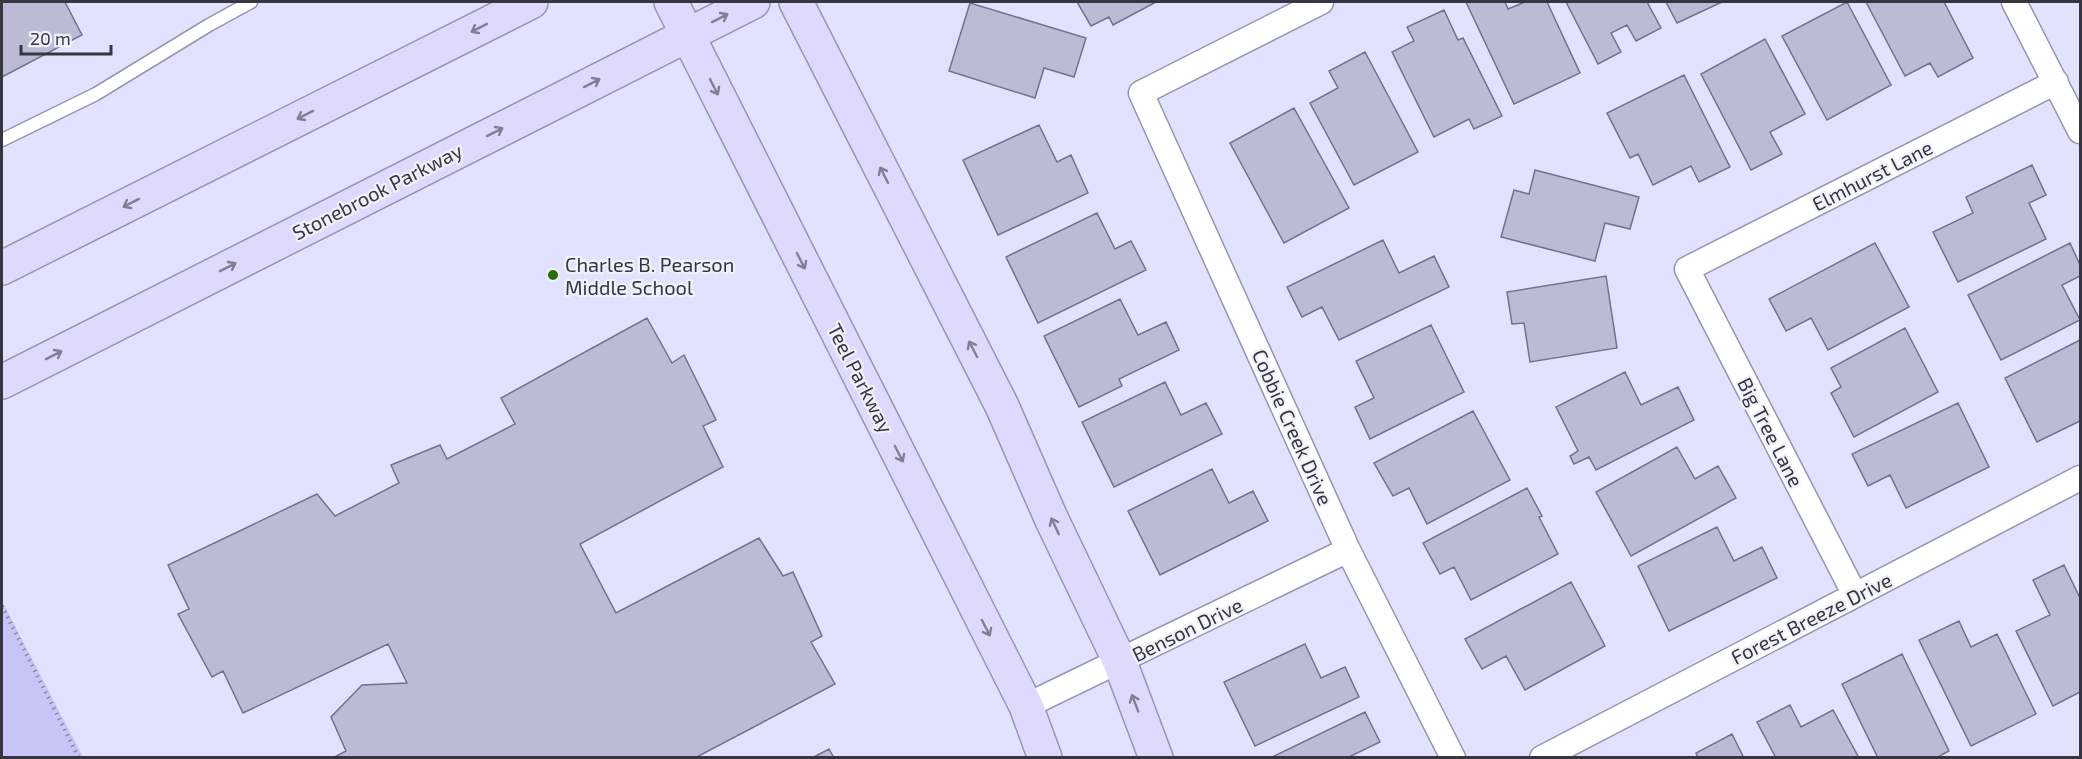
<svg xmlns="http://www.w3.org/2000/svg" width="2082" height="759" font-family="'Exo 2',sans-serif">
<rect width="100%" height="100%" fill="#e3e2fe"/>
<path fill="#c7c4f7" d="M2 601 83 757H2Z"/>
<path fill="#bcbad5" stroke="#73728b" stroke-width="1.5" d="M2 2H65L82 35 2 77Z
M1077 2H1156L1113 25 1109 17 1091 26Z
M1466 2H1505L1508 9 1525 2H1547L1580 73 1514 104Z
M1566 2H1647L1661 28 1636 41 1627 25 1611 33 1621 52 1598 64Z
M1666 2H1722L1677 23Z
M1847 2 1891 85 1827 120 1782 36Z
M1866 2H1944L1973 58 1938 77 1930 63 1905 76Z
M970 3 1086 38 1074 77 1044 68 1035 98 949 71Z
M1444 10 1458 40 1463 38 1502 116 1474 129 1469 119 1434 137 1392 52 1414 41 1407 27Z
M1765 39 1805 114 1770 132 1782 154 1751 170 1701 74Z
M1365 52 1418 152 1354 185 1310 103 1338 88 1329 71Z
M1684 75 1730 167 1699 182 1691 166 1653 185 1638 154 1630 158 1607 113Z
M1294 108 1349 208 1284 243 1230 143Z
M1039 125 1057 162 1071 155 1088 193 998 235 963 160Z
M2032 165 2046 195 2029 203 2046 239 1958 282 1933 232 1973 213 1966 197Z
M1535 170 1639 197 1630 229 1605 223 1595 261 1501 237 1514 190 1529 194Z
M1097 213 1115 249 1131 241 1146 270 1038 323 1006 257Z
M1383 240 1399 273 1434 256 1449 287 1339 340 1322 307 1302 317 1287 287Z
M1875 243 1909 307 1828 350 1811 318 1786 331 1769 299Z
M2070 243 2080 265V276L2062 285 2080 320 2001 360 1968 295Z
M1606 276 1617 348 1530 362 1524 323 1512 324 1507 292Z
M1120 299 1138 335 1166 322 1179 350 1119 379 1122 386 1079 407 1044 336Z
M647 318 672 363 684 355 716 420 703 426 723 467 580 544 616 613 759 538 783 576 793 572 822 636 811 642 835 684 695 758H333L346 751 331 717 362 685 407 683 388 644 243 713 223 671 212 677 178 614 189 609 168 565 317 494 335 516 399 483 391 465 440 445 447 459 515 424 501 398Z
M1431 325 1464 392 1370 439 1355 407 1374 398 1356 361Z
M1905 328 1938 392 1854 437 1831 393 1841 387 1831 368Z
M2080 340V421L2037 442 2005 378Z
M1625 372 1641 405 1678 387 1694 420 1596 470 1589 457 1574 464 1570 456 1578 451 1556 407Z
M1165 382 1181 415 1206 403 1222 434 1114 487 1082 422Z
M1958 403 1989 467 1906 508 1890 475 1868 486 1852 454Z
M1473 411 1510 480 1427 524 1409 488 1393 496 1374 463Z
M1677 447 1695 479 1718 466 1736 498 1631 556 1596 492Z
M1212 469 1229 503 1253 491 1268 521 1160 575 1128 511Z
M1527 488 1542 516 1539 517 1558 554 1471 600 1454 567 1440 574 1423 543Z
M1717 527 1734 561 1762 547 1777 578 1669 631 1638 566Z
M2064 565 2080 598V692L2053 706 2016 631 2050 615 2033 580Z
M1571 582 1605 646 1525 690 1506 656 1482 669 1465 639Z
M1959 621 1971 647 1997 634 2036 714 1971 746 1919 640Z
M1305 644 1321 678 1345 667 1359 697 1255 746 1224 682Z
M1902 654 1949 751 1936 758H1878L1842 684Z
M1790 705 1801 727 1833 710 1859 758H1776L1757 722Z
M1365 712 1380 742 1347 758H1270Z
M1732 734 1744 758H1698L1696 753Z
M829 749 834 758H812Z"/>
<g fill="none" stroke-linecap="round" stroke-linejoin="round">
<defs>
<path id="lane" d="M2 140 96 94 209 25 251 2"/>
<path id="street" d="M1321 2 1141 93 1348 550 1453 758
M2014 2 2080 131
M1855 595 1687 269 2056 82
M1026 706 1348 550
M1542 758 2080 478"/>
<path id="secondary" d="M671 2 1026 706 1045 758
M796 2 1002 406 1051 518 1120 662 1156 758
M2 268 531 2
M2 382 753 2"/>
</defs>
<use href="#lane" stroke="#9795af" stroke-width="15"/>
<use href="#street" stroke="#9795af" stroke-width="27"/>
<use href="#secondary" stroke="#9795af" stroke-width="36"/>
<path stroke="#8e8da0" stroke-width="4" stroke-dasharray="1.5 4.5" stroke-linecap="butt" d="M2 606 79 758"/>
<use href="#lane" stroke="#fff" stroke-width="12"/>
<use href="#street" stroke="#fff" stroke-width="24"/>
<use href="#secondary" stroke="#ded9fd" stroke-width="33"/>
</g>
<defs><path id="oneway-shaft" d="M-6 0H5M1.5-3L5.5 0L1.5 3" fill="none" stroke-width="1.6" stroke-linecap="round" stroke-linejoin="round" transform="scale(1.5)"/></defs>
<g stroke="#827f95">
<use href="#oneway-shaft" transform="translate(720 18) rotate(-27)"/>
<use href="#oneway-shaft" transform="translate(479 28) rotate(153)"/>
<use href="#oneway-shaft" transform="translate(592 83) rotate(-27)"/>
<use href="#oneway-shaft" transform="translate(714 87) rotate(63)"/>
<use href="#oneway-shaft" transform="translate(305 115) rotate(153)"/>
<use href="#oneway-shaft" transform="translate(495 132) rotate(-27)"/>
<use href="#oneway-shaft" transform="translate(884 175) rotate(-117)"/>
<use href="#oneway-shaft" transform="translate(131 203) rotate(153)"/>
<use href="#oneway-shaft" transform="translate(801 261) rotate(63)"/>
<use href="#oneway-shaft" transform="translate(228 267) rotate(-27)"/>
<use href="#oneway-shaft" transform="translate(973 349) rotate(-117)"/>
<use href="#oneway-shaft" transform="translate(54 355) rotate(-27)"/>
<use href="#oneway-shaft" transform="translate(899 454) rotate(63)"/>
<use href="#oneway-shaft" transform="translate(1055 526) rotate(-115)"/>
<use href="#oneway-shaft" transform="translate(986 628) rotate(63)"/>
<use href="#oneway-shaft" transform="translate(1135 703) rotate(-111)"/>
</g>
<circle fill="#2c6e05" stroke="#f1f1fc" stroke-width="2" cx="553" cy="275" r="6"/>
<g text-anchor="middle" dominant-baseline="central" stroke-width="4.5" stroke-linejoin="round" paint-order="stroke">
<g font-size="20" fill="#363540" stroke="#f1f1fc">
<text transform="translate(1872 175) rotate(-27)">Elmhurst Lane</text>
<text transform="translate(377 191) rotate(-27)">Stonebrook Parkway</text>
<text transform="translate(861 378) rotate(63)">Teel Parkway</text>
<text transform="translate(1293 427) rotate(66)">Cobbie Creek Drive</text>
<text transform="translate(1771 432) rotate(63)">Big Tree Lane</text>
<text transform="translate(1811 618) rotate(-27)">Forest Breeze Drive</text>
<text transform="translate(1187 629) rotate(-26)">Benson Drive</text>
</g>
<g font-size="20" fill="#363540" stroke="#f1f1fc" text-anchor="start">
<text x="565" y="264">Charles B. Pearson<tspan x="565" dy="23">Middle School</tspan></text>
</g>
</g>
<rect width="2082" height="759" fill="none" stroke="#363540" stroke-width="6"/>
<path d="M21 45v9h90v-9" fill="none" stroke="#363540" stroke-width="3"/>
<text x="30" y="45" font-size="18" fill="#363540" stroke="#f1f1fc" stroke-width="4.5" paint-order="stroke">20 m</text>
</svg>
